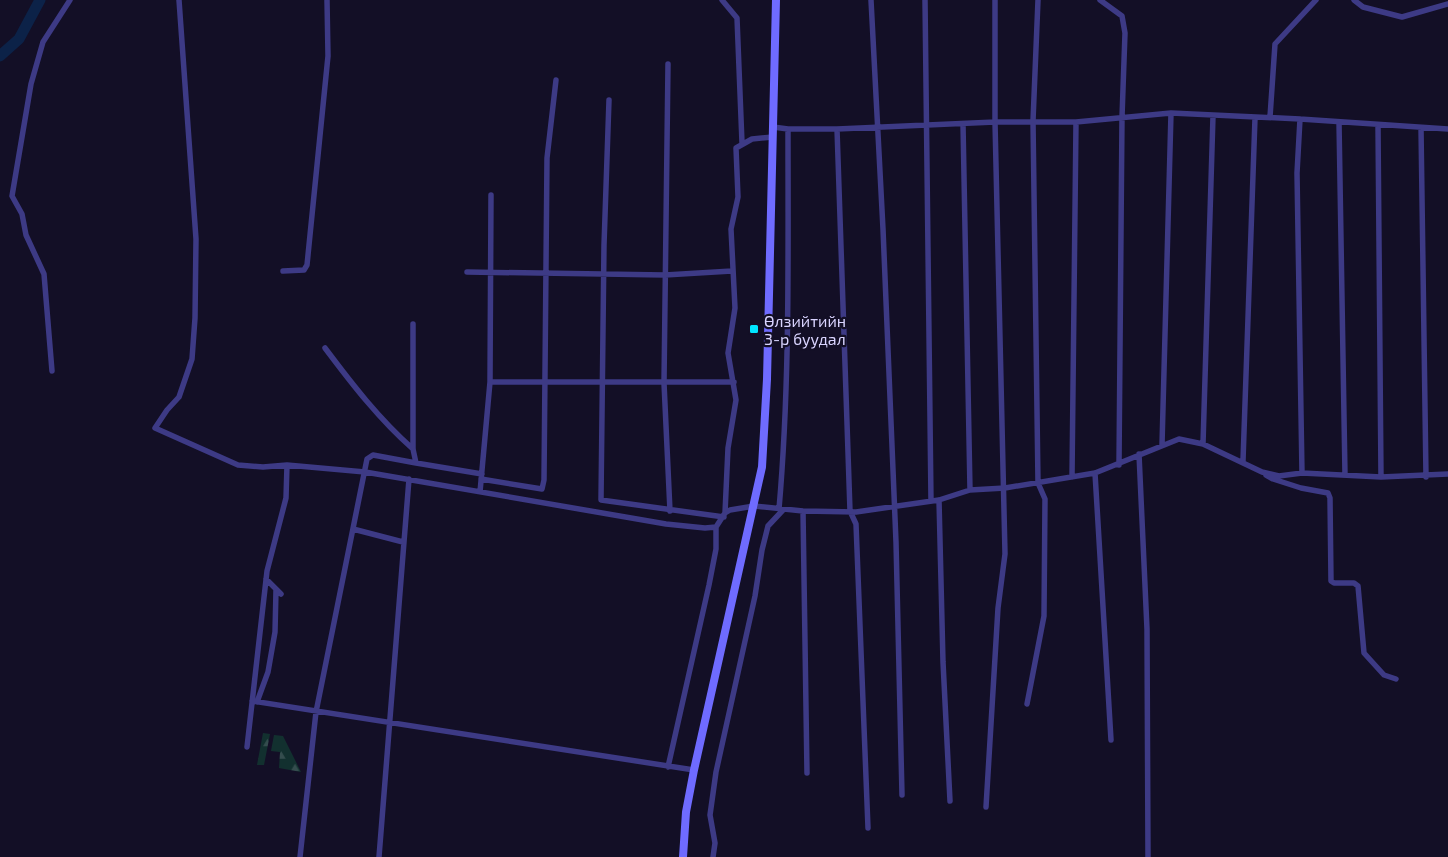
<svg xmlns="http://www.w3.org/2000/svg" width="1448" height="857" font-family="'Exo 2',sans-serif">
<defs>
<pattern id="forest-firs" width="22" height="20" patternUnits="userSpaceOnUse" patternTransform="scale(1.25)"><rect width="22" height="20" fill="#12302f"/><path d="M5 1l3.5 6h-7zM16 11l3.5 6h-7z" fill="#344d4e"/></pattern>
</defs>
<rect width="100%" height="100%" fill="#130f26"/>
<path fill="url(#forest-firs)" d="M263 733 270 734 264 765H257Z
M274 735 283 736 301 772 279 768 280 752 271 751Z"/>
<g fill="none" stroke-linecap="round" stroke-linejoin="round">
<path stroke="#0c2248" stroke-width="11" d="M0 56 19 39 40 0"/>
<path stroke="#3d3a85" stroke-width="5.5" d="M179 0 196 239 195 318 192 359 179 397 167 410 155 428 238 465 263 467 287 465 365 472 666 524 705 528 716 527 725 513 730 510 754 506 803 511 856 512 939 500 970 490 1005 488 1095 473 1179 439 1203 444 1262 472 1279 476 1302 473 1381 477 1448 474
M722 0 737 18 742 143
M871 0 883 229 896 542 902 795
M925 0 931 501
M1100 0 1122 16 1125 33 1122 117 1119 465
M1354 0 1363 7 1402 17 1448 4
M668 64 664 383 670 511
M609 100 604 245 601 500 724 517
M1270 117 1275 44 1316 0
M1300 119 1297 173 1302 473
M1339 122 1345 475
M963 124 970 490
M1378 125 1381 477
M773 127 788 129H837L995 122H1076L1171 113 1300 119 1448 129
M1421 128 1426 477
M837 129 850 511 856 524 868 828
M283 271 304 270 307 265 328 56 327 0
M467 272 665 275 732 271
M413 324V449L416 463 482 474
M325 348C352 384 379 419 413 449
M52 371 44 274 26 235 22 214 12 196 31 84 43 42 70 0
M490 382H734
M1203 444 1213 116
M1162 445 1171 113
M1139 454 1147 629 1148 857
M1243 461 1255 118
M1095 473 1111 740
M1266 475 1273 479 1301 488 1328 493 1330 498 1331 581 1334 583H1354L1358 586 1364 653 1384 675 1396 679
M1072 477 1076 122
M481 479 542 489 544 480 547 158 556 80
M480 492 490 382 491 195
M939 500 943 662 950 801
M779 509C790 383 788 256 788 129
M803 511 807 773
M725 513 728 448 736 400 728 353 735 308 731 229 738 197 736 148 752 139 773 137
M353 529 403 542
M266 579 281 594
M252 701 694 770
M257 702 268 672 275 632 276 590
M1027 704 1044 616 1045 499 1038 483 1033 121 1038 0
M247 747 267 571 286 498 287 465
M668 767 709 585 716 549V527
M986 807 998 608 1005 554 995 122V0
M300 857 316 712 367 459 373 455 416 463
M379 857 409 479
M713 857 715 843 710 815 716 772 755 596 762 550 768 526 783 510"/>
<path stroke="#6f6bff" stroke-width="8" d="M683 857 686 812 694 770 762 467 767 379 776 0"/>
</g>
<rect fill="#00e5ff" stroke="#130f26" stroke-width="2" x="749" y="324" width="10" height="10" rx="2.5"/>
<g text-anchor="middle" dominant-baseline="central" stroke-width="4.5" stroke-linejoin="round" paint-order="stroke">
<g font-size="16" fill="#d9d4ff" stroke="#130f26" text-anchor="start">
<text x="764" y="320">Өлзийтийн<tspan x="764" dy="18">3-р буудал</tspan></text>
</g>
</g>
</svg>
